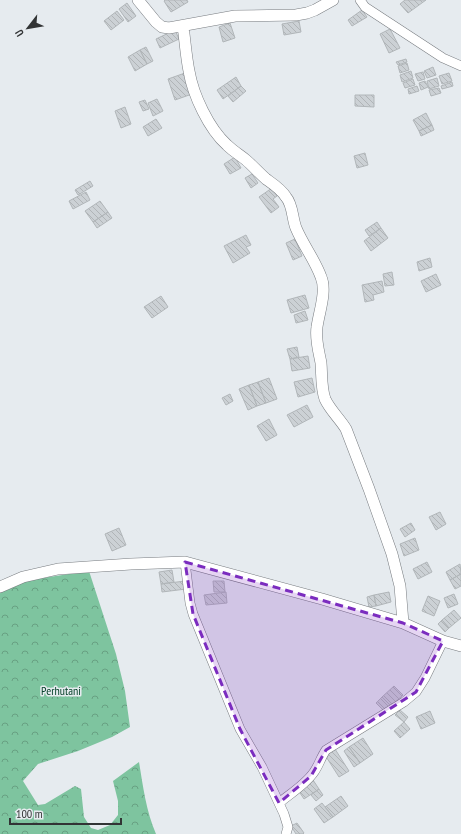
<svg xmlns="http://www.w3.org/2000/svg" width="461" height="834" font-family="'PT Sans Narrow',sans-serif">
<defs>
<pattern id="forest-crowns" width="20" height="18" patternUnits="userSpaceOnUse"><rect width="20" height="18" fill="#7ec49f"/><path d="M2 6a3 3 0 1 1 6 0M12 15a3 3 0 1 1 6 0" fill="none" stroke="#68a082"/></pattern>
<pattern id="building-back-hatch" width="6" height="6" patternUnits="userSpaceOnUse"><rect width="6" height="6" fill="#ccd1d5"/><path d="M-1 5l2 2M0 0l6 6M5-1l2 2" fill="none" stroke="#b0b4b7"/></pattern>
</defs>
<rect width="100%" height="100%" fill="#e6ebef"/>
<path fill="url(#forest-crowns)" d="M89 571 116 654 125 691 130 727 112 737 78 751 38 764 23 781 38 805 45 804 75 786 81 789 84 817 91 828 98 830 110 825 118 815V801L113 781 139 762C143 786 146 811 156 834H0V589L16 582Z"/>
<path fill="url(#building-back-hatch)" stroke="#b1b6b9" d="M165 0H187L188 2 171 12 164 1Z
M405 0H426L408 13 400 4Z
M127 3 136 16 128 22 119 9Z
M362 10 367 17 352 26 348 20Z
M117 11 124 20 111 30 104 21Z
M299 21 301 32 284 35 282 24Z
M230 23 235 38 223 42 219 27Z
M390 29 400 48 389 53 380 34Z
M175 30 179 39 160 48 156 39Z
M146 47 153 61 147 64 140 50Z
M140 50 147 64 135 71 128 57Z
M406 59 407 62 398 65 396 62Z
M407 63 409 70 400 73 398 66Z
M433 67 436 75 427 78 424 71Z
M411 71 413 78 402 82 400 75Z
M423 72 425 79 418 81 415 74Z
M185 73 192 94 175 100 168 79Z
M449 73 452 81 442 84 439 76Z
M236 77 241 86 223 99 217 90Z
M437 78 439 86 429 89 427 81Z
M413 79 415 85 405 88 403 83Z
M425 81 428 87 421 90 419 83Z
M452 82 453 86 442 89 441 86Z
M241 86 246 91 233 102 228 96Z
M417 86 419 91 409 94 408 89Z
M439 88 441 93 431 96 429 90Z
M355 95H374V107L355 106Z
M157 99 163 111 153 116 148 103Z
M145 100 149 109 143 111 139 102Z
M125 107 131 124 121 128 115 111Z
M426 113 432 125 419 131 413 120Z
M156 119 162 128 148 136 143 127Z
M432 125 434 130 421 136 419 131Z
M365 153 368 165 357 168 354 156Z
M235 157 241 168 230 174 224 164Z
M252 174 258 183 251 188 245 178Z
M90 181 93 186 78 195 75 190Z
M272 188 277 196 273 199 279 207 271 213 259 197Z
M86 192 90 200 73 209 69 201Z
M100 201 108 212 93 222 85 211Z
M108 212 112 218 97 228 93 222Z
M377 222 381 228 369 236 365 230Z
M381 228 388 238 371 251 364 241Z
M246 235 251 245 246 247 250 253 233 263 224 246Z
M295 239 302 256 293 260 286 243Z
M430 258 432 267 419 271 417 262Z
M392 272 394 285 385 286 383 274Z
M436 274 441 285 426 292 421 281Z
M382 281 384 292 373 295 374 300 365 302 362 285Z
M305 295 309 308 291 313 287 300Z
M161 296 168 307 152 318 144 307Z
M305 311 308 320 296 323 294 315Z
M297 347 299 357 290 359 287 349Z
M308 356 310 368 292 371 290 359Z
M269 378 277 399 266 403 258 382Z
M312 378 315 392 298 397 294 382Z
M258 382 266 403 257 406 249 385Z
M249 385 257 406 248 410 239 389Z
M230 394 233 401 226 405 222 398Z
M307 405 313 417 294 427 287 415Z
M269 419 277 435 266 441 257 426Z
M440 512 446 524 436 530 429 517Z
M411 523 415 530 405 537 400 529Z
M119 528 126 545 112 551 105 534Z
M415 538 419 550 404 556 400 544Z
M427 562 432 572 418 579 413 569Z
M460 564 461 574 450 580 446 572Z
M172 570 174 582 161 584 159 572Z
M461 574V586L455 589 450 580Z
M185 581 186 589 162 592 161 584Z
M213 581H224L225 592H214Z
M226 592 227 603 206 605 204 595Z
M389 592 391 602 376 606 374 595Z
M454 594 458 604 448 608 444 598Z
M374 595 376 606 369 607 367 597Z
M428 596 440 601 434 616 422 611Z
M454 610 461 618 449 628 442 620Z
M442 620 449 628 445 632 438 624Z
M394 686 403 695 391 706 382 697Z
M382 697 391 706 385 712 376 703Z
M400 710 408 717 404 722 395 715Z
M430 711 435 723 421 729 416 717Z
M404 722 410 729 400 738 394 731Z
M363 738 373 754 360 763 349 747Z
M349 747 360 763 354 767 344 751Z
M335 749 349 771 339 777 325 755Z
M313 780 319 789 304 799 298 790Z
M319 789 323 795 316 801 311 795Z
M341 796 348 806 333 817 325 807Z
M322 803 333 817 324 823 314 809Z
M297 823 304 833 303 834H296L291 826Z"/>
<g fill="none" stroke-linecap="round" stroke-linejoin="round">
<defs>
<path id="minor" d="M360 0 365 7 443 58 461 66
M185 562 190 603 193 614 240 729 262 767 284 814 288 827 286 834
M279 803C290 794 306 784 314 772 319 765 321 757 326 750L404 702 416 692 425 678 443 641"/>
<path id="tertiary" d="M138 0 156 22 162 27 169 28 235 16 296 15 307 13 315 10 333 0
M183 26C185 40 186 56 189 71 193 95 209 129 227 145 233 151 240 155 246 160 253 166 259 173 266 179 273 184 281 189 286 197 293 205 292 218 296 228 303 245 315 260 321 277 327 291 319 312 317 327 315 339 319 352 321 363 322 375 321 388 325 399 330 410 340 419 346 429L369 489 392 554 400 586 403 623
M0 587 23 577 58 569 131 564 185 562 322 599 403 623 443 641 461 646"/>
</defs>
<use href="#minor" stroke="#787c80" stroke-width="10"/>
<use href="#tertiary" stroke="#787c80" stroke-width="12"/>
<use href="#minor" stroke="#fff" stroke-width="9"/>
<use href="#tertiary" stroke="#fff" stroke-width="11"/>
</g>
<path fill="#7b2cbf" fill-opacity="0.2" stroke="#7b2cbf" stroke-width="3" stroke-dasharray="8 5" stroke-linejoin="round" d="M185 562 403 623 443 641 416 692 326 750 311 776 279 803 240 729 193 614Z"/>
<g text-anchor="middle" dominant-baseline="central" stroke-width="3" stroke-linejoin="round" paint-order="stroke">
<g font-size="12" fill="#054129" stroke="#e6ebef">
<text x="61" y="690">Perhutani</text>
</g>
</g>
<g transform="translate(28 28) rotate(239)" stroke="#e6ebef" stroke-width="3" paint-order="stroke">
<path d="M0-3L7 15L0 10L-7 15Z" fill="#323435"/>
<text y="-6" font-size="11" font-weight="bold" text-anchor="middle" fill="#323435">U</text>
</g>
<path d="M10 818v6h111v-6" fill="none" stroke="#323435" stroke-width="2"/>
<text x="16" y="818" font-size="12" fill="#323435" stroke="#e6ebef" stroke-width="3" paint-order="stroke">100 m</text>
</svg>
